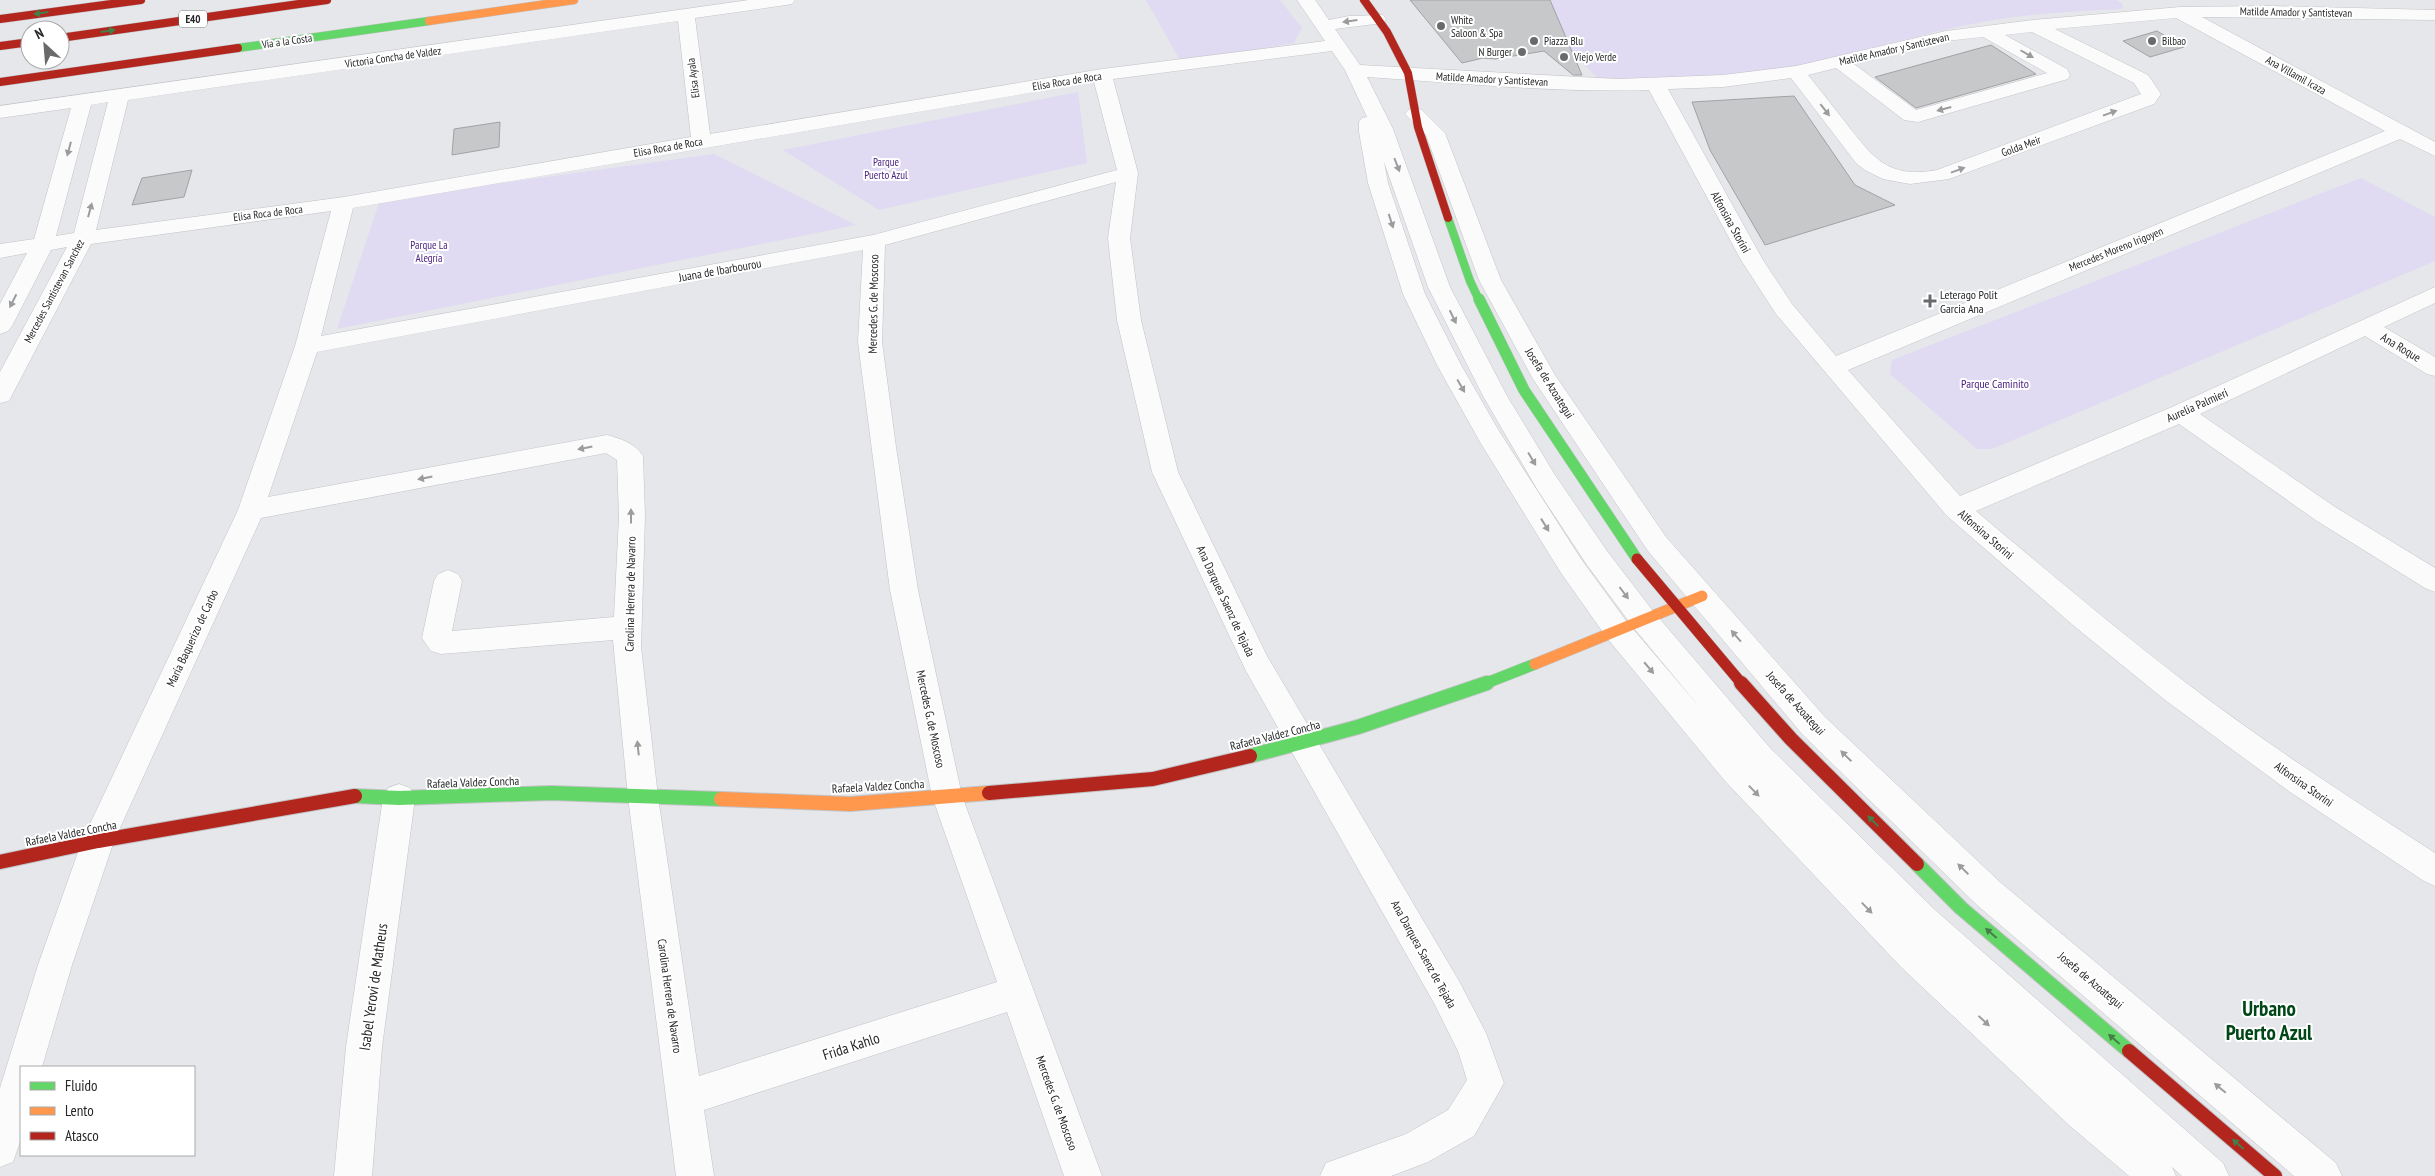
<svg xmlns="http://www.w3.org/2000/svg" width="2435" height="1176" font-family="'PT Sans Narrow',sans-serif">
<rect width="100%" height="100%" fill="#e5e7ea"/>
<path fill="#e0daf3" d="M1146 0H1280L1302 28 1294 43 1181 62Z
M1550 0H2116L2122 3 2123 8C2114 11 2106 9 2097 10 2067 12 2036 14 2007 18 1943 27 1882 47 1819 61 1747 78 1670 78 1597 78L1553 31Z
M1078 92 1087 163 879 210 783 150Z
M714 154 856 225 337 329 380 200Z
M2361 178 2435 217V261L1992 449H1977L1890 374 1892 360Z"/>
<path fill="#c6c8ca" stroke="#a0a2a4" d="M1410 0H1550L1582 75H1573L1544 51 1495 59 1483 58 1462 63Z
M2157 31 2184 47 2150 57 2123 41Z
M1991 45 2036 74 1916 108 1875 77Z
M1794 96 1855 185 1895 205 1765 245 1710 150 1692 102Z
M500 122 499 147 452 155 454 129Z
M192 170 184 197 132 205 142 178Z"/>
<g fill="none" stroke-linecap="round" stroke-linejoin="round">
<defs>
<path id="street" d="M749 0H795L792 4 786 5 695 18 710 134 1102 69 1325 41 1297 0H1315L1329 20 1349 16 1383 15 1386 19 1383 23 1335 29 1360 65 1618 79 1723 75 1796 66 1946 31 2033 20 2180 7 2272 6 2435 10V20L2202 17 2435 142V156L2400 139 1848 370 1960 496 2172 407 2435 287V303L2384 327 2435 357V376L2427 374 2365 336 2200 414 2335 507 2435 568V592L2425 588 2317 521 2179 424 1976 511C2045 569 2113 627 2185 682 2265 743 2350 798 2435 853V886L2424 881 2290 792 2165 700 2074 626 1947 516 1776 314 1741 260 1649 90C1555 93 1460 83 1367 77L1393 129 1450 287 1507 396 1555 475 1607 551 1653 611 1771 749 1934 909 2223 1163 2229 1176H2182L2172 1167 2176 1176H2129L2069 1125 1902 968 1725 781 1607 638 1561 573 1480 442 1437 365 1403 294 1368 183 1359 132V122L1362 118 1367 117 1345 70 1332 51 1113 79 1138 173 1130 238 1141 320 1178 472 1267 656 1459 981 1486 1033 1504 1083 1474 1136 1428 1162 1391 1176H1320L1326 1163 1406 1134 1448 1110 1467 1080 1458 1051 1435 1005 1246 671 1152 472 1117 320 1108 238 1116 182 885 245 882 342 896 447 918 590 962 796 1102 1176H1064L1007 1012 704 1110 714 1176H676L628 797 613 640 441 654 431 651 422 638 434 581 438 574 448 570 458 574 462 581 452 631 614 617 619 516 617 460 606 453 261 518 114 841 72 965 42 1067H21V1139L13 1162 0 1167V1088L38 965 82 841 238 510 295 346 331 211 91 244 12 395 9 401 0 403V372L67 247 51 250 12 326 8 331 0 334V304L27 253 0 258V244L34 239 71 108 0 118V106ZM2176 18 2385 131 1836 356 1792 304 1763 260 1668 89 1723 87 1791 78 1856 163 1865 170 1883 179 1910 184 1949 179 2154 104 2161 94 2148 75 2055 29ZM678 21 691 137 344 197 96 230 128 100ZM2032 32 2134 83 2141 94 1937 170C1888 179 1873 158 1846 123 1833 107 1821 91 1808 75L1836 68 1904 120 1918 122 2068 79 2070 75 2067 69 2005 35ZM1983 37 2047 73 1916 110 1854 64 1946 41ZM1094 82 1117 170 873 235 321 336 353 208ZM108 102 74 233 56 236 91 105ZM1384 162 1428 287 1483 396 1537 489 1587 565 1633 627 1702 710 1627 622 1581 559 1499 431 1461 365 1425 294 1388 183ZM863 250 858 342 890 590 932 796 997 982 699 1076 658 797 641 647 645 516 643 456C635 443 621 439 607 435L268 497 317 352Z
M1415 108 1422 110 1445 133 1501 280 1555 375 1666 537 1825 717 2001 883 2336 1163 2342 1176H2294L1977 905 1803 735 1648 551 1533 379 1479 280 1426 135 1405 114 1408 110Z
M399 784 410 788 415 798 382 1047 372 1176H334L346 1047 383 798 388 788Z"/>
<path id="fast-far2" d="M238 48 429 21
M1448 218 1470 281 1479 300"/>
<path id="fast-far1" d="M1479 299 1524 390 1637 559
M1484 684 1535 664"/>
<path id="fast" d="M1250 756 1358 727 1487 683
M355 796 399 798 551 793 721 799
M1917 864 1961 908 2129 1051"/>
<path id="slow-far2" d="M429 21 574 0"/>
<path id="slow-far1" d="M1535 664 1702 596"/>
<path id="slow" d="M721 799 850 804 989 793"/>
<path id="jam-far2" d="M1364 0 1387 32 1408 73 1418 127 1448 218
M0 19 141 0
M60 38 327 0
M0 46 30 42
M0 82 238 48"/>
<path id="jam-far1" d="M1637 559 1742 684"/>
<path id="jam" d="M1741 683 1791 739 1917 864
M989 793 1153 779 1250 756
M0 862 98 841 355 796
M2129 1051 2275 1176"/>
</defs>
<use href="#street" stroke="#c2c3c6" stroke-width="1"/>
<use href="#fast-far2" stroke="#c2c3c6" stroke-width="9"/>
<use href="#fast-far1" stroke="#c2c3c6" stroke-width="12"/>
<use href="#fast" stroke="#c2c3c6" stroke-width="16"/>
<use href="#slow-far2" stroke="#c2c3c6" stroke-width="9"/>
<use href="#slow-far1" stroke="#c2c3c6" stroke-width="12"/>
<use href="#slow" stroke="#c2c3c6" stroke-width="16"/>
<use href="#jam-far2" stroke="#c2c3c6" stroke-width="9"/>
<use href="#jam-far1" stroke="#c2c3c6" stroke-width="12"/>
<use href="#jam" stroke="#c2c3c6" stroke-width="16"/>
<use href="#street" fill="#fbfbfc" fill-rule="evenodd"/>
<use href="#fast-far2" stroke="#63d668" stroke-width="8"/>
<use href="#fast-far1" stroke="#63d668" stroke-width="11"/>
<use href="#fast" stroke="#63d668" stroke-width="14"/>
<use href="#slow-far2" stroke="#ff974d" stroke-width="8"/>
<use href="#slow-far1" stroke="#ff974d" stroke-width="11"/>
<use href="#slow" stroke="#ff974d" stroke-width="14"/>
<use href="#jam-far2" stroke="#b3261e" stroke-width="8"/>
<use href="#jam-far1" stroke="#b3261e" stroke-width="11"/>
<use href="#jam" stroke="#b3261e" stroke-width="14"/>
</g>
<defs><path id="oneway-solid" d="M-6-.8H1V-3.2L6.5 0L1 3.2V.8H-6Z" transform="scale(1.25)"/></defs>
<g fill="#447e48">
<use href="#oneway-solid" transform="translate(41 13) rotate(172)"/>
<use href="#oneway-solid" transform="translate(108 31) rotate(-8)"/>
<use href="#oneway-solid" transform="translate(1873 821) rotate(-135)"/>
<use href="#oneway-solid" transform="translate(1991 933) rotate(-139)"/>
<use href="#oneway-solid" transform="translate(2114 1039) rotate(-139)"/>
<use href="#oneway-solid" transform="translate(2238 1144) rotate(-139)"/>
</g>
<g fill="#9b9c9d">
<use href="#oneway-solid" transform="translate(1350 21) rotate(172)"/>
<use href="#oneway-solid" transform="translate(2027 54) rotate(30)"/>
<use href="#oneway-solid" transform="translate(1944 109) rotate(165)"/>
<use href="#oneway-solid" transform="translate(1825 110) rotate(52)"/>
<use href="#oneway-solid" transform="translate(2110 113) rotate(-20)"/>
<use href="#oneway-solid" transform="translate(69 149) rotate(105)"/>
<use href="#oneway-solid" transform="translate(1397 165) rotate(69)"/>
<use href="#oneway-solid" transform="translate(1958 170) rotate(-20)"/>
<use href="#oneway-solid" transform="translate(90 210) rotate(-75)"/>
<use href="#oneway-solid" transform="translate(1391 221) rotate(72)"/>
<use href="#oneway-solid" transform="translate(13 301) rotate(117)"/>
<use href="#oneway-solid" transform="translate(1453 317) rotate(64)"/>
<use href="#oneway-solid" transform="translate(1461 386) rotate(60)"/>
<use href="#oneway-solid" transform="translate(585 448) rotate(169)"/>
<use href="#oneway-solid" transform="translate(1532 459) rotate(59)"/>
<use href="#oneway-solid" transform="translate(425 478) rotate(169)"/>
<use href="#oneway-solid" transform="translate(631 516) rotate(-90)"/>
<use href="#oneway-solid" transform="translate(1545 525) rotate(58)"/>
<use href="#oneway-solid" transform="translate(1624 593) rotate(53)"/>
<use href="#oneway-solid" transform="translate(1736 636) rotate(-131)"/>
<use href="#oneway-solid" transform="translate(1649 668) rotate(50)"/>
<use href="#oneway-solid" transform="translate(638 748) rotate(-96)"/>
<use href="#oneway-solid" transform="translate(1846 756) rotate(-136)"/>
<use href="#oneway-solid" transform="translate(1754 791) rotate(46)"/>
<use href="#oneway-solid" transform="translate(1963 869) rotate(-136)"/>
<use href="#oneway-solid" transform="translate(1867 908) rotate(46)"/>
<use href="#oneway-solid" transform="translate(1984 1021) rotate(43)"/>
<use href="#oneway-solid" transform="translate(2220 1088) rotate(-140)"/>
</g>
<g fill="#696a6c" stroke="#fff" stroke-width="2">
<circle cx="1441" cy="26" r="5"/>
<circle cx="1534" cy="41" r="5"/>
<circle cx="2152" cy="41" r="5"/>
<circle cx="1522" cy="52" r="5"/>
<circle cx="1564" cy="57" r="5"/>
<path d="M1927.5 293.5h5v5h5v5h-5v5h-5v-5h-5v-5h5z"/>
</g>
<g text-anchor="middle" dominant-baseline="central" stroke-width="4" stroke-linejoin="round" paint-order="stroke">
<g font-size="11" fill="#262728" stroke="#fff">
<text transform="translate(2296 12) rotate(1)">Matilde Amador y Santistevan</text>
<text transform="translate(287 41) rotate(-8)">Vía a la Costa</text>
<text transform="translate(1894 49) rotate(-13)">Matilde Amador y Santistevan</text>
<text transform="translate(393 57) rotate(-8)">Victoria Concha de Valdez</text>
<text transform="translate(2296 75) rotate(29)">Ana Villamil Icaza</text>
<text transform="translate(693 78) rotate(-97)">Elisa Ayala</text>
<text transform="translate(1492 79) rotate(3)">Matilde Amador y Santistevan</text>
<text transform="translate(1067 81) rotate(-9)">Elisa Roca de Roca</text>
<text transform="translate(2021 146) rotate(-20)">Golda Meir</text>
<text transform="translate(668 147) rotate(-10)">Elisa Roca de Roca</text>
<text transform="translate(268 213) rotate(-7)">Elisa Roca de Roca</text>
<text transform="translate(2116 249) rotate(-22)">Mercedes Moreno Irigoyen</text>
<text transform="translate(54 291) rotate(-62)">Mercedes Santistevan Sanchez</text>
</g>
<rect fill="#fff" stroke="#676868" stroke-width="1" x="179" y="10.5" width="28" height="17" rx="4"/>
<g font-size="11" font-weight="bold" fill="#262728">
<text x="193" y="19">E40</text>
</g>
<g font-size="11" fill="#262728" stroke="#fff" text-anchor="start">
<text x="1451" y="20">White<tspan x="1451" dy="13">Saloon &amp; Spa</tspan></text>
<text x="1544" y="41">Piazza Blu</text>
<text x="2162" y="41">Bilbao</text>
<text x="1512" y="52" text-anchor="end">N Burger</text>
<text x="1574" y="57">Viejo Verde</text>
</g>
<g font-size="11" fill="#4b2381" stroke="#fff">
<text x="886" y="162">Parque<tspan x="886" dy="13">Puerto Azul</tspan></text>
<text x="429" y="245">Parque La<tspan x="429" dy="13">Alegría</tspan></text>
</g>
<g font-size="12" fill="#262728" stroke="#fff">
<text transform="translate(1731 222) rotate(61)">Alfonsina Storini</text>
<text transform="translate(720 270) rotate(-10)">Juana de Ibarbourou</text>
<text transform="translate(873 304) rotate(-89)">Mercedes G. de Moscoso</text>
<text transform="translate(2401 347) rotate(31)">Ana Roque</text>
<text transform="translate(1550 383) rotate(58)">Josefa de Azoategui</text>
<text transform="translate(2197 405) rotate(-24)">Aurelia Palmieri</text>
<text transform="translate(1986 534) rotate(41)">Alfonsina Storini</text>
<text transform="translate(630 594) rotate(-89)">Carolina Herrera de Navarro</text>
<text transform="translate(1226 601) rotate(65)">Ana Darquea Saenz de Tejada</text>
<text transform="translate(192 638) rotate(-65)">María Baquerizo de Carbo</text>
<text transform="translate(1796 703) rotate(48)">Josefa de Azoategui</text>
<text transform="translate(931 719) rotate(78)">Mercedes G. de Moscoso</text>
<text transform="translate(1275 735) rotate(-14)">Rafaela Valdez Concha</text>
<text transform="translate(473 782) rotate(-2)">Rafaela Valdez Concha</text>
<text transform="translate(2304 784) rotate(35)">Alfonsina Storini</text>
<text transform="translate(878 786) rotate(-3)">Rafaela Valdez Concha</text>
<text transform="translate(71 833) rotate(-11)">Rafaela Valdez Concha</text>
<text transform="translate(1424 954) rotate(61)">Ana Darquea Saenz de Tejada</text>
<text transform="translate(2091 980) rotate(40)">Josefa de Azoategui</text>
<text transform="translate(670 996) rotate(82)">Carolina Herrera de Navarro</text>
<text transform="translate(1057 1103) rotate(70)">Mercedes G. de Moscoso</text>
</g>
<g font-size="12" fill="#262728" stroke="#fff" text-anchor="start">
<text x="1940" y="294">Leterago Polit<tspan x="1940" dy="14">Garcia Ana</tspan></text>
</g>
<g font-size="12" fill="#4b2381" stroke="#fff">
<text x="1995" y="383">Parque Caminito</text>
</g>
<g font-size="15" fill="#262728" stroke="#fff">
<text transform="translate(373 987) rotate(-82)">Isabel Yerovi de Matheus</text>
<text transform="translate(851 1046) rotate(-18)">Frida Kahlo</text>
</g>
<g font-size="21" font-weight="bold" fill="#004617" stroke="#fff">
<text x="2269" y="1008">Urbano<tspan x="2269" dy="24">Puerto Azul</tspan></text>
</g>
</g>
<rect x="20" y="1066" width="175" height="90" fill="#ffffff" stroke="#a8a9a9"/>
<rect x="30" y="1082" width="25" height="8" fill="#63d668" stroke="#a8a9a9"/>
<text x="65" y="1091" font-size="15" fill="#262728">Fluido</text>
<rect x="30" y="1107" width="25" height="8" fill="#ff974d" stroke="#a8a9a9"/>
<text x="65" y="1116" font-size="15" fill="#262728">Lento</text>
<rect x="30" y="1132" width="25" height="8" fill="#b3261e" stroke="#a8a9a9"/>
<text x="65" y="1141" font-size="15" fill="#262728">Atasco</text>
<g transform="translate(45 45) rotate(334)"><circle r="24" fill="#ffffff" stroke="#a8a9a9"/>
<path d="M0-4L9 19L0 12L-9 19Z" fill="#696a6c"/>
<text y="-8" font-size="14" font-weight="bold" text-anchor="middle" fill="#262728">N</text>
</g>
</svg>
